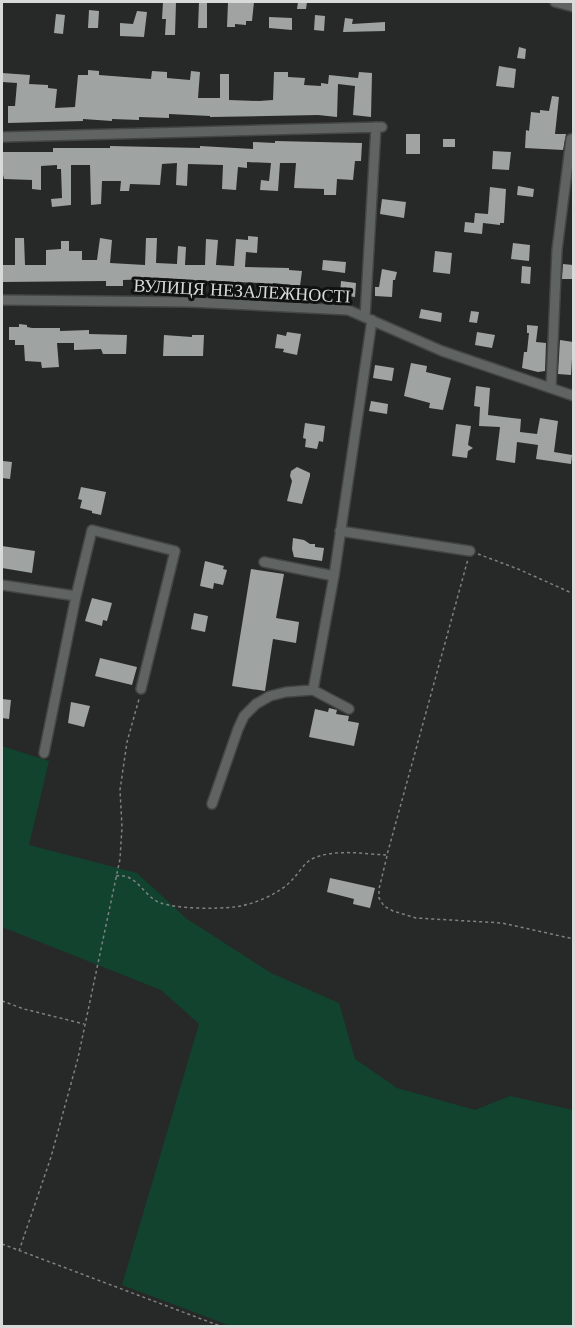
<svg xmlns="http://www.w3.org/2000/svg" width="575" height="1328" font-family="'Libre Baskerville',serif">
<rect width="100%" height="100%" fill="#262928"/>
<path fill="#11432f" d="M2 746 49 761 29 845 137 873 187 919 271 973 339 1003 355 1059 397 1088 475 1110 510 1096 573 1110V1326H231L122 1285 199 1024 161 990 2 927Z"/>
<path fill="#9fa3a1" d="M163 2H176L175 35H165L166 19H162Z
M199 2H207V28H198Z
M228 2H254L252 21H246V25L235 24V27H227Z
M298 2H307L306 9H297Z
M89 10 99 11 98 28H88Z
M137 11 147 12 144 37 120 36V23L133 24Z
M56 14 65 15 63 34 54 33Z
M315 15 325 16 324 31 314 30Z
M269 17 292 18V30L269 28Z
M345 18 353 19 352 24 385 22V31L343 32Z
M519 47 526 49 525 59 517 58Z
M499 66 516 69 514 88 496 86Z
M88 70 99 71V75L151 79 152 71 167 72V78L190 80 191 71 200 72 198 98H220V74H229V100L259 101 273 100 274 72H288V77L305 78 304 85 321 86V83L328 84 329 75 358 78 359 72 372 73 371 117 353 115 355 86 338 84 337 117 318 115 210 117V116L169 114V118L139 117V120L112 119V121L83 119V121L8 123V106H15L17 83 2 82V73L30 75 29 84 48 85V88L57 89 55 108 75 107 78 75H88Z
M552 96 559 97 555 134H566L563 150 525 148 526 130 529 131 531 112 540 113V110L549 111Z
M406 134H420V154H406Z
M443 139H455V147H443Z
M275 141 362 143 361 161H355L353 180 337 179 336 195H324V189L294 188 296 163H280L278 191 260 190 261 180 269 181 271 163 247 162V168L238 167 236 190 222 189 223 165 188 164 187 186 176 185 177 163 162 164 160 185 130 184 129 191H120L121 181H102L101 204 91 205 90 165H71V205L52 207 51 199 62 198 61 169H57V165L41 166V190L32 189V180L4 179 2 171V152H53V148H110V146L200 148V146L253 149V142L275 143Z
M493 151 511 152 509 170 492 169Z
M518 186 534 189 533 197 517 195Z
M490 187 506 189 504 223H500V225L483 223 482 234 464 232 465 222 474 223 475 213 488 214Z
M382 199 406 202 404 218 380 214Z
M248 236 258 237 257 253 246 252 245 267 289 268V270L302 271 300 286 273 283 272 296H263L264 283 151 279 123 280V286H106V281L2 282V265H15V238H24L25 265H46V250L61 249V241H69V251H82V260H97L100 238 112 240 110 263 145 265 146 238H157L156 263 177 264 178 246 186 247 185 265H205L206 239 218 240 216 265 234 266 236 239 248 240Z
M513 243 530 245 529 261 511 259Z
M435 251 452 253 450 274 433 272Z
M323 260 346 262 345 273 322 270Z
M563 264 573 265V279H562Z
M522 266 531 267 530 284 521 283Z
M382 269 397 272 395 280H393L392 297 375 296V287H379Z
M341 281 356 283 355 297 340 295Z
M421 309 442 313 441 322 419 318Z
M471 311 479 312 477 323 469 322Z
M19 324 27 325V327L32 328H60V331L89 330V334L127 335 126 354H103L101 349 74 350V343H57L59 367 42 368 41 362 25 361 24 345H15V340H9V327H19Z
M527 325 538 326 536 342 546 343 545 371 538 372 522 368 524 352H527L529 333H527Z
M287 332 301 334 297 355 283 352 284 349 275 348 277 334 286 336Z
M477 332 495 335 492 348 475 345Z
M164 335 192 337V335H204L203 356H163Z
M560 340 573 342 571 375 558 374Z
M411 363 427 366 426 372 451 378 443 410 429 408 430 403 404 396Z
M375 365 394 368 392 381 373 378Z
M476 386 490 388 488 415 521 419 520 432 537 434 540 418 558 421 554 452 572 455 571 464 536 459 538 445 517 442 515 463 496 460 500 427 479 426 480 407 474 406Z
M371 401 388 404 387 414 369 411Z
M305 423 325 426 323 442 319 441 317 449 305 447 306 439 303 438Z
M456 424 471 426 468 445 473 448 468 451 467 458 452 456Z
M3 461 12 462 10 479 2 478Z
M297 467 310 473V476L302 504 287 501 292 481 290 476 291 471Z
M81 487 106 492 101 515 92 513V511L80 508 82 500 78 499Z
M293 538 304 540 310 544H315V547L324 548 322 561 294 557 292 549Z
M2 546 35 551 32 573 2 568Z
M205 561 224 566 223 569 227 570 223 585 214 583 213 589 200 586Z
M251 569 284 574 276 618 299 622 296 643 273 639 265 691 232 686Z
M92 598 112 603 107 621 103 620 102 626 85 621Z
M194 613 208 616 205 632 191 629Z
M100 658 137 667 132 685 95 676Z
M2 699 11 700 9 719 2 718Z
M71 702 90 706 84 727 68 723Z
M329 708 337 710 336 714 349 716 348 721 359 723 354 746 309 737 315 709 328 712Z
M330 878 375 888 370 908 353 904 354 899 327 892Z"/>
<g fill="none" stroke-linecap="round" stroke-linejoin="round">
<defs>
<path id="minor" d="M555 2 574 7
M2 137 382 127
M2 300 190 302 348 310 442 351 574 396
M365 317 376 127
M551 388 557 250 571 139
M340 531 470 551
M264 562 334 576
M2 585 76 596
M313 690 334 576 372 320
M44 753 76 596 92 530 175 551 141 689
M212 804 238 729 244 716 256 704 270 696 286 692 313 690 349 709"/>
</defs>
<use href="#minor" stroke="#434644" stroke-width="12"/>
<path stroke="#7f8281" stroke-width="1.5" stroke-dasharray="3 3" stroke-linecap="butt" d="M478 554 518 569 574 594
M387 856 379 889V898L384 906 393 911 416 918 502 923 574 939
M116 876C138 873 143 897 161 903 177 909 217 909 234 907 253 905 279 894 292 880 298 874 303 865 310 860 332 848 364 854 387 855L468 559
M2 1001 24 1009 84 1024
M2 1244 220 1326
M19 1251 51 1157 78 1058 120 859 122 827 120 790 127 742 139 699"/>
<use href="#minor" stroke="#5f6361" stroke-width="9"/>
</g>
<g text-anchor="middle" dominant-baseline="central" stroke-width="6" stroke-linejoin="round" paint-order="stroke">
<g font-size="18" fill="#d8dad9" stroke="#101211">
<text transform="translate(242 291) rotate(3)">ВУЛИЦЯ НЕЗАЛЕЖНОСТІ</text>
</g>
</g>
<rect width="575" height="1328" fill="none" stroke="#d8dad9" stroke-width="6"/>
</svg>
